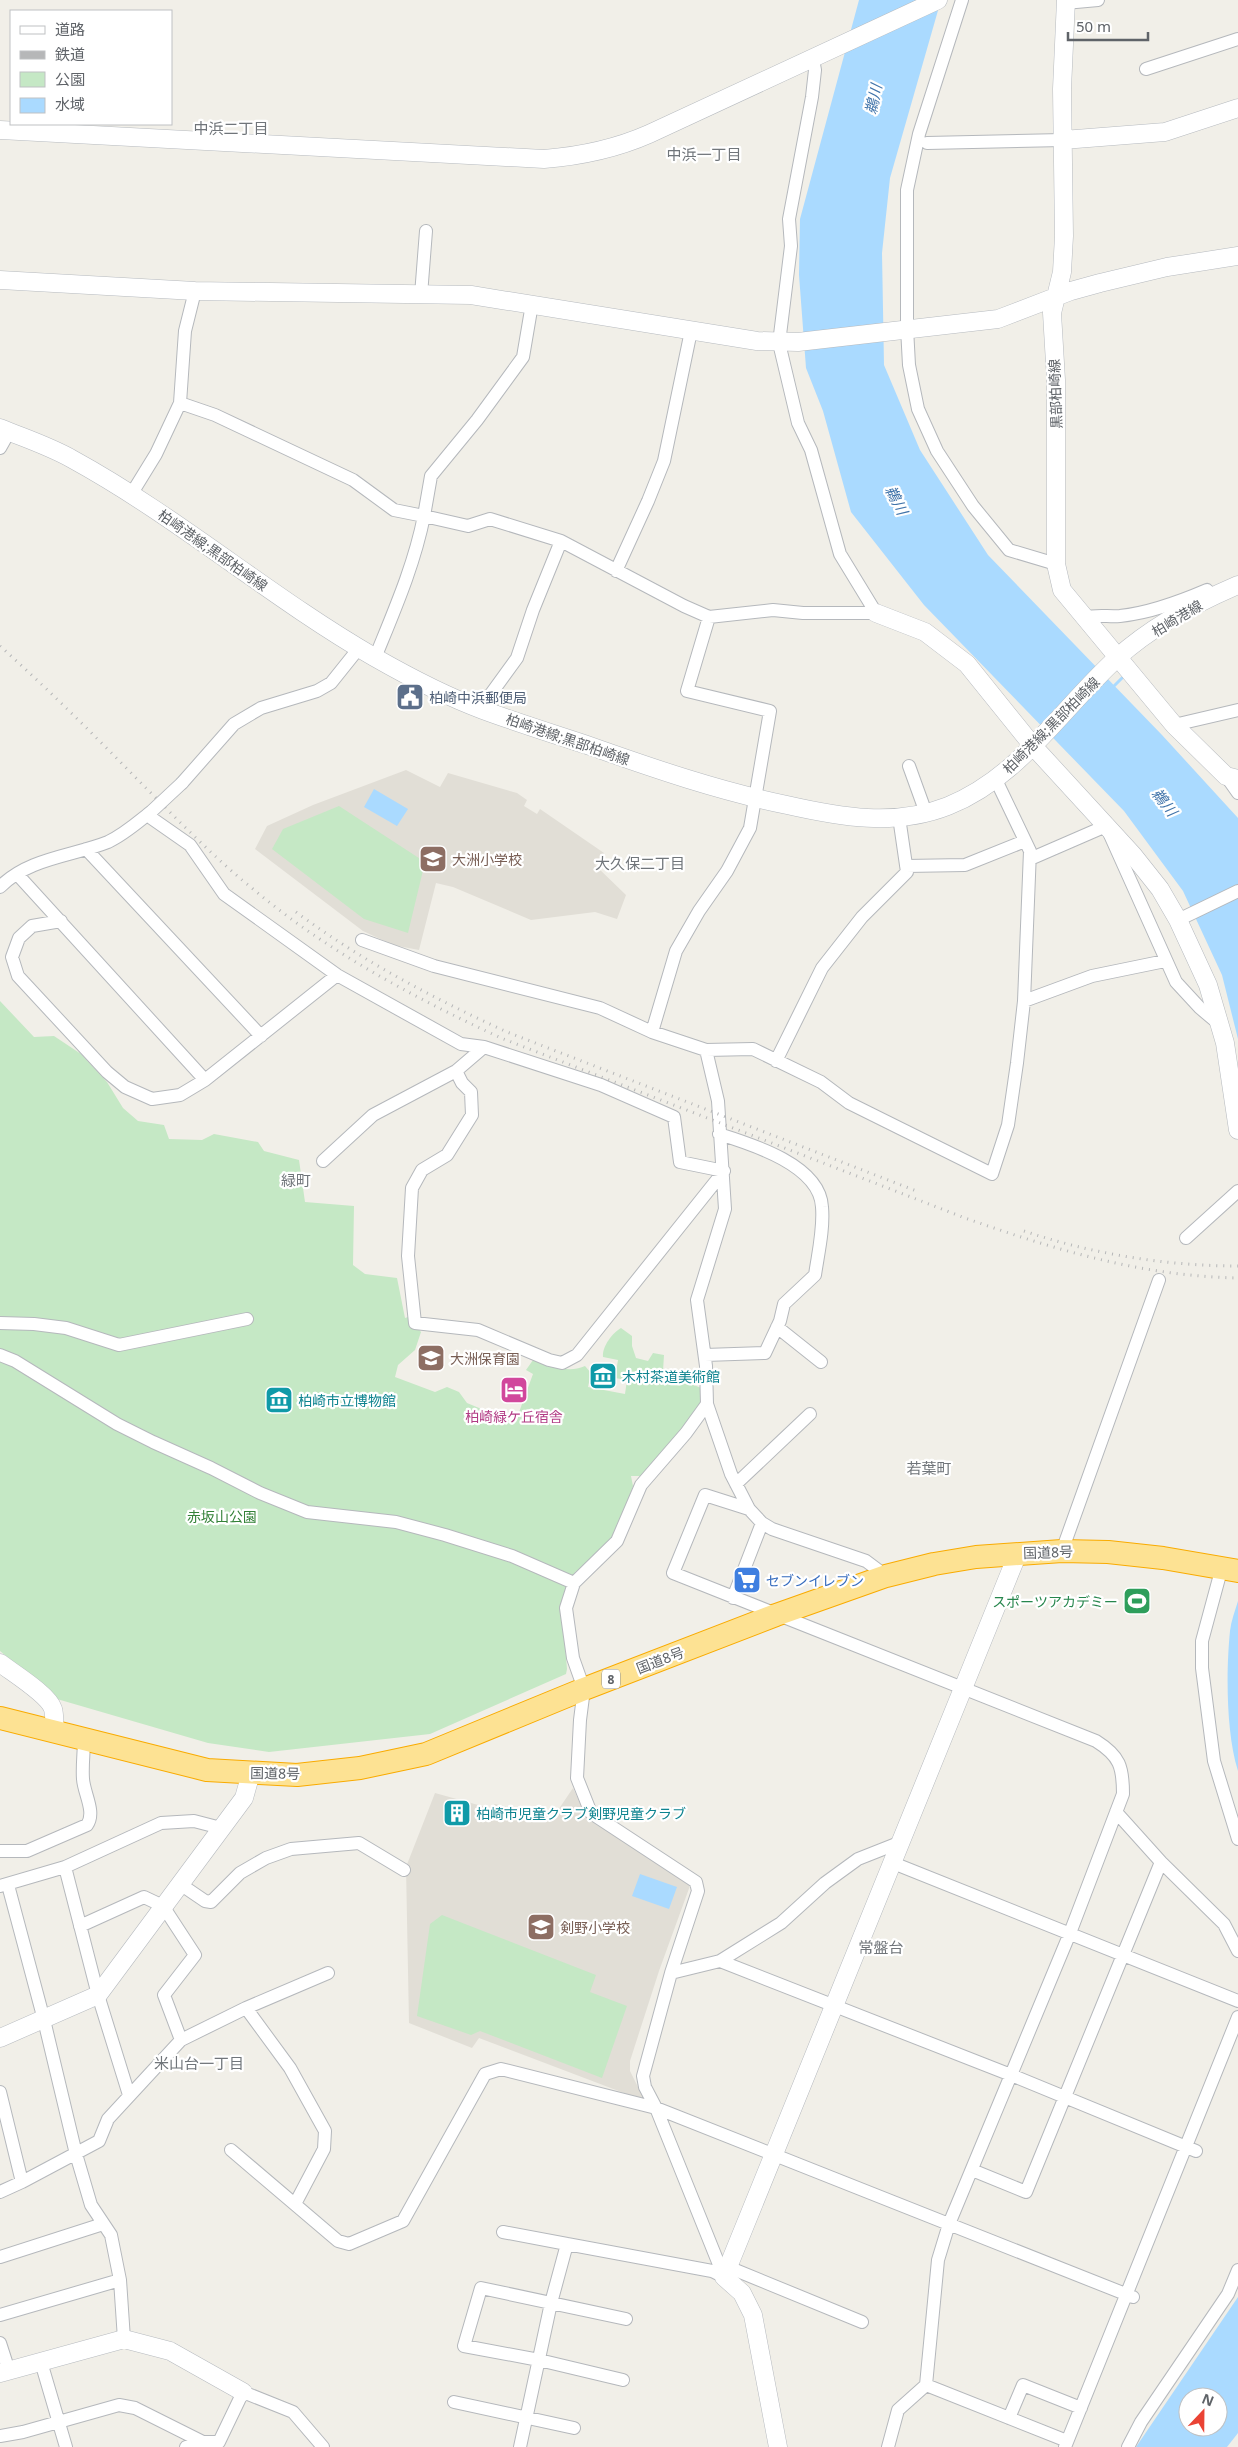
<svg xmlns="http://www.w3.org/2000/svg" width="1238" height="2447" font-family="'Noto Sans','Noto Sans JP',sans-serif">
<rect width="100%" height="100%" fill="#f1efe8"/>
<path fill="#e1ded6" d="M406 770 440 787 448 773 517 793 527 800 524 806 537 814 540 809 604 853 595 865 626 895 617 919 595 912 531 920 453 887 436 883 419 950 393 945 363 931 255 849 267 826 313 805Z
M573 1788 584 1812 596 1824 691 1883 659 1971 630 2061V2071L645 2101 479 2038 472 2048 409 2023 406 1867 435 1793 489 1808 495 1804 552 1819Z"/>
<path fill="#c5e8c5" d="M339 806 425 862 408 933 364 919 272 849 283 829Z
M0 1001 34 1037 54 1036 81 1054 107 1082 123 1108 138 1121 164 1125 169 1139 202 1140 214 1134 258 1142 264 1151 299 1160 305 1202 354 1206 353 1265 365 1274 397 1278 405 1318 408 1317 421 1332 415 1350 398 1365 395 1377 435 1392 447 1387 459 1392 467 1403 508 1420H513L518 1415 533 1374 526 1370 533 1360C554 1363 564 1375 585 1366L591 1373 588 1387 625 1394 627 1380 615 1378 618 1360 603 1357C602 1347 612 1333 621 1328L632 1336V1346L636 1358 648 1361 653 1353 664 1355 663 1371 677 1382 689 1383 701 1388 700 1406 693 1423 642 1476H631L633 1486 618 1528 592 1566 576 1571 574 1574 562 1608 567 1669 566 1674 430 1734 269 1752 208 1743 57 1699 0 1651Z
M442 1915 596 1975 590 1992 627 2006 602 2078 480 2031 471 2035 417 2016 430 1924Z"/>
<path fill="#aadaff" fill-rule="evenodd" d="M859 0H941L890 178 882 253 884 365 920 450 988 555 1162 735 1238 818V1039L1222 975 1183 891 1124 811 924 605 851 512 823 411 806 368 799 275 800 219Z
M374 789 408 809 397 826 364 807Z
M1238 1601V1771C1226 1733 1226 1671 1230 1631 1231 1621 1235 1611 1238 1601Z
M640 1874 677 1887 669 1909 632 1896Z
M1238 2297V2433L1227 2447H1136ZM1188 2397H1218V2427H1188Z"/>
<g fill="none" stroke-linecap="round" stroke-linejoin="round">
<path stroke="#aadaff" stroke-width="3" d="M1112 688 1122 678"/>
<defs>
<path id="street" d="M962 0 919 134 907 190V328L909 365 918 409 937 451 973 506 1009 550 1056 564
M1065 3 1098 0
M813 59 815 70 812 97 789 219 791 246 779 343 798 423 811 450 840 554 876 613
M1146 69 1238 39
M927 143 1063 140
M195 291 185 331 180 403 215 415 353 480 394 510 424 516 431 476 477 420 523 357 532 304
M421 295 426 231
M0 448 9 432
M132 493 156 454 180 403
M616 571 648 501 664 461 691 331
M1085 618C1097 614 1107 617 1120 616 1150 613 1179 602 1207 590L1213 597
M375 658C394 611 414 566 424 516L468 526 490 519 561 541 684 606 709 617 773 610 803 613H876
M480 709 517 658 533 610 561 541
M1174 725 1238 710
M909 766 926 813
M1226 776 1238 793
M182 783 234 724 261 708 317 691 331 683 359 648
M147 815 190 845 224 894 337 975
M86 849 261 1036
M1030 859 1106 826 1176 982 1200 1008 1219 1024
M906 866 965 865 1025 841
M17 874 205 1080
M0 887C28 858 73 856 108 842 125 834 138 822 152 811
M1178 920 1238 891
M61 921 32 926 19 938 12 957 18 976 107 1072 125 1087 152 1099 180 1095 205 1080 337 975 461 1044 484 1047 601 1085 674 1117 680 1162 724 1171
M362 940 434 966 600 1008 652 1032 706 1050 753 1049 821 1082 849 1103 992 1174 1008 1125 1017 1063 1024 1001 1030 851 996 780
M1024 1001 1092 976 1165 961
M652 1032 676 951 699 911 727 871 750 828 770 711 687 691 709 617
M706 1050 718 1101 725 1209 697 1300 706 1366 707 1404 731 1474 749 1509 762 1523 772 1529 866 1561 886 1576
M776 1061 822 968 862 917 907 872 899 817
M456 1071 462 1083 471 1092 472 1115 447 1155 422 1170 412 1188 408 1256 415 1323 478 1330 549 1360 562 1363 577 1355 724 1171
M323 1161 373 1115 456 1071 484 1047
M1186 1238 1238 1191
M0 1323 34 1324 66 1328 119 1345 247 1319
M777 1327 821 1362
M0 1355 15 1361 117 1424 153 1442 211 1468 260 1493 307 1512 396 1522 445 1535 512 1556 574 1583
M705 1355 765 1353 780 1321 784 1304 815 1275C818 1254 824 1229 822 1207 820 1165 751 1144 719 1134
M707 1404 686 1433 641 1485 617 1541 574 1583 566 1608 573 1658 584 1689 580 1720 577 1778 591 1813 696 1882 698 1891 671 1973 643 2076 645 2087 656 2108 724 2277
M736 1484 810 1414
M749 1509 705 1495 673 1573 1096 1741C1120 1756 1123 1767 1123 1794L1070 1933 949 2224 938 2260 926 2385 898 2410 888 2447
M1062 1551 1159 1280
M1222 1567 1202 1641V1668L1214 1761 1238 1839
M733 1598 762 1523
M1116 1812 1161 1862 1224 1924 1238 1951
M0 1851H27L87 1825C96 1812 84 1794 83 1779 82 1766 84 1752 84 1739
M893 1863 1238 2001
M65 1867 98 1995 129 2095
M180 1884 205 1901 211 1902 240 1873 266 1858 291 1849 359 1843 404 1870
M8 1885 44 2020 76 2154 91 2205 111 2235 120 2280 124 2339
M0 1886 65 1867 161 1823 194 1821 221 1828
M720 1961 1011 2075 1196 2151
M671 1973 720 1961 781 1923 825 1883 858 1859 901 1842
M246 2008 290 2068 325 2131 324 2149 295 2204
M181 2040 246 2008 328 1973
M0 2092 22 2182
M231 2150 338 2241 349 2244 403 2221 485 2074 501 2069 656 2108 1133 2297
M972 2170 1026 2192 1161 1862
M0 2192 22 2182 99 2141 108 2119 181 2040 164 1995 195 1955 163 1906 144 1897 80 1926
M503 2232 567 2244
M0 2257 103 2224
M728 2267 862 2322
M0 2315 120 2280
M0 2343 9 2371
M41 2362 66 2447
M623 2380 539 2360 464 2346 481 2288 626 2319
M926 2385 1067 2441
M454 2402 574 2428
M1009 2418 1023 2385 1081 2408
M0 2436 23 2432 119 2405 135 2408 203 2442
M186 2447 203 2442H219L243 2392 293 2412 323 2447
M520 2447 551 2303 567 2244 712 2271 724 2277
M1065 2447 1238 2017
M1128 2447 1141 2422 1228 2294 1238 2270"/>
<path id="secondary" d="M1066 0 1062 89 1064 236 1062 272 1052 313 1056 380V564L1062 590 1174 725 1226 776 1238 779
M0 130 544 159C581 156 615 149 649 134L938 0
M1063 140 1165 132 1238 108
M0 280 195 291 471 295 757 341 798 342 998 319 1071 291 1100 283 1167 267 1238 256
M0 428C24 438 49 446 72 459 178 517 270 597 374 657 409 677 445 696 483 710 518 723 554 734 590 746 655 769 719 791 787 805 840 817 895 827 948 806 1020 777 1061 709 1117 658 1151 627 1196 603 1238 585
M876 613 925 632 967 664 1033 746 1133 855 1160 889 1178 920 1208 985 1225 1043 1238 1130
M0 1663C13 1673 49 1695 53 1709 55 1716 54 1725 55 1733
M0 2038 98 1995 244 1798 251 1773
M0 2373 124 2339 170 2351 243 2392
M778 2447 753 2315 742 2293 724 2277 1018 1553"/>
<path id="highway" d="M0 1718 207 1770 297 1775 360 1768 426 1754 584 1689 776 1615 886 1576 934 1564 976 1557 1062 1551 1108 1552 1163 1558 1238 1571"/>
</defs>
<use href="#street" stroke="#b5b8bc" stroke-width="14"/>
<use href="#secondary" stroke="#b6babf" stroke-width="19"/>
<use href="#highway" stroke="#f9ab00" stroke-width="24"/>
<use href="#street" stroke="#fff" stroke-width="12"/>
<use href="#secondary" stroke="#fff" stroke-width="18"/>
<use href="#highway" stroke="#fde293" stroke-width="22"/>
<path stroke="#b6b7b8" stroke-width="3" stroke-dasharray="1 6" stroke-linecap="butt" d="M0 646C48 689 93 734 138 780 175 817 212 856 253 889 328 952 413 997 501 1038L965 1218C1056 1250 1141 1276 1238 1278
M296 912C362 961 433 998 507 1032L919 1192
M1024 1231C1092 1254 1167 1266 1238 1266"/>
<defs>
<path id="street-bridge" d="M153 810 182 783"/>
</defs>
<use href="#street-bridge" stroke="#b5b8bc" stroke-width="14" stroke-linecap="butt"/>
<use href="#street-bridge" stroke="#fff" stroke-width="12"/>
</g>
<defs>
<symbol id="civic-square" viewBox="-11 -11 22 22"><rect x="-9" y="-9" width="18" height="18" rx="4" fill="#5c6f8a" stroke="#fff"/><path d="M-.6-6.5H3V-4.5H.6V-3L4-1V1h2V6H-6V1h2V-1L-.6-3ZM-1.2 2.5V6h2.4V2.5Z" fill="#fff"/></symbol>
<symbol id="school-square" viewBox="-11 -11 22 22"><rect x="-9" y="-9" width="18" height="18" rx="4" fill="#8d6e63" stroke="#fff"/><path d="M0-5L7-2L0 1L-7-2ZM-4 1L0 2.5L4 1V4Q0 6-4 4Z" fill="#fff"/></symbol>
<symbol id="museum-square" viewBox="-11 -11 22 22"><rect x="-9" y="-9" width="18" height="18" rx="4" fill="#0f9aa8" stroke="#fff"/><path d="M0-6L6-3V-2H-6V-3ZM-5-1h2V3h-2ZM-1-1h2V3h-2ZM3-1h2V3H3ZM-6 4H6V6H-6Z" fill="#fff"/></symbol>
<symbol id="hotel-square" viewBox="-11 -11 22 22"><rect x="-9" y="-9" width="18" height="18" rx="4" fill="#d1479c" stroke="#fff"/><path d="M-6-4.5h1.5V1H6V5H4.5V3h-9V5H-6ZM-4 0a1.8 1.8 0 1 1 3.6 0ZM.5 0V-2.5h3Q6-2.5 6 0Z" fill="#fff"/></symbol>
<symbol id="supermarket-square" viewBox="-11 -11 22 22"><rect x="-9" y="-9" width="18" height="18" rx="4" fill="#3f7fe0" stroke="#fff"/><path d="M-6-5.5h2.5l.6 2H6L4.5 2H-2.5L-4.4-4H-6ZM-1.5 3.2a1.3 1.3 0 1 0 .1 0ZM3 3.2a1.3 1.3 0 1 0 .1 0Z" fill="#fff"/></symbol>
<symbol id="stadium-square" viewBox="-11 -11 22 22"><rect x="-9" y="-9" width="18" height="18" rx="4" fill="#2e9e5b" stroke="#fff"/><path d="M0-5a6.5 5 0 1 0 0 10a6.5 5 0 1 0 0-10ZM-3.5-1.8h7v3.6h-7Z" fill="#fff"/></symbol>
<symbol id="building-square" viewBox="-11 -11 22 22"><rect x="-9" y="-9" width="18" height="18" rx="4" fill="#0f9aa8" stroke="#fff"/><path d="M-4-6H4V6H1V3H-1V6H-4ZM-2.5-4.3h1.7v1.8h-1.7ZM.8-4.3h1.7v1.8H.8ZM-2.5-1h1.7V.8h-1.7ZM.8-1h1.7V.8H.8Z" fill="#fff"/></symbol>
</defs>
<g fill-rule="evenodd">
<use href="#civic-square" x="394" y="681" width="32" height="32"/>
<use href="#school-square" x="417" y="843" width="32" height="32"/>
<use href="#school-square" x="415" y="1342" width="32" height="32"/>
<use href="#museum-square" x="587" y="1360" width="32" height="32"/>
<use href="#hotel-square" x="498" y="1374" width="32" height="32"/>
<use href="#museum-square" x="263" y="1384" width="32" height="32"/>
<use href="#supermarket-square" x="731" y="1564" width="32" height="32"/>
<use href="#stadium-square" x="1121" y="1585" width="32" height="32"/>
<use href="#building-square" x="441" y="1797" width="32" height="32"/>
<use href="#school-square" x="525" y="1911" width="32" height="32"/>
</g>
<g text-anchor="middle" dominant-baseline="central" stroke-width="4.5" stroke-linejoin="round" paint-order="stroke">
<rect fill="#fff" stroke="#8f9295" stroke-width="1" x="602" y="1669.5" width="18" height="19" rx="4"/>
<g font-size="12" font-weight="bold" fill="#5f6368">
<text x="611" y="1679">8</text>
</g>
<g font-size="14" fill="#5f6368" stroke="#fff">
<text transform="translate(1055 394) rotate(-92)">黒部柏崎線</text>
<text transform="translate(213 550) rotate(35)">柏崎港線;黒部柏崎線</text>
<text transform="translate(1177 618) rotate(-31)">柏崎港線</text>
<text transform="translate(1051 725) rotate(-45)">柏崎港線;黒部柏崎線</text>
<text transform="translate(568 739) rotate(19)">柏崎港線;黒部柏崎線</text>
<text transform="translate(1048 1552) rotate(-2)">国道8号</text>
<text transform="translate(660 1660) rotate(-21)">国道8号</text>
<text transform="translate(275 1773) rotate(1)">国道8号</text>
</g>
<g font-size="14" fill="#4e5e75" stroke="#fff" text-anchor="start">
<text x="429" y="697">柏崎中浜郵便局</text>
</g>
<g font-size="14" fill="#785e54" stroke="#fff" text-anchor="start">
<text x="452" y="859">大洲小学校</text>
<text x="450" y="1358">大洲保育園</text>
<text x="560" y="1927">剣野小学校</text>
</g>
<g font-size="14" fill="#0d838f" stroke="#fff" text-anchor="start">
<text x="622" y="1376">木村茶道美術館</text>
<text x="298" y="1400">柏崎市立博物館</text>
<text x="476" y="1813">柏崎市児童クラブ剣野児童クラブ</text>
</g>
<g font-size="14" fill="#b23c85" stroke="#fff">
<text x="514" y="1416">柏崎緑ケ丘宿舎</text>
</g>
<g font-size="14" fill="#348238" stroke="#fff">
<text x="222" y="1516">赤坂山公園</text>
</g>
<g font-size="14" fill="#366cbe" stroke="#fff" text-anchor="start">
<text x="766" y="1580">セブンイレブン</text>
</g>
<g font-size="14" fill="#27864d" stroke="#fff" text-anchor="end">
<text x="1118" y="1601">スポーツアカデミー</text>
</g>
<g font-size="15" font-style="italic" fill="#4174aa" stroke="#fff">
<text transform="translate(873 99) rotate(-78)">鵜川</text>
<text transform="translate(897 500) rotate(63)">鵜川</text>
<text transform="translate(1165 802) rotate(52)">鵜川</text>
</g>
<g font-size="15" fill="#70757a" stroke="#fff">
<text x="231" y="128">中浜二丁目</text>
<text x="704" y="154">中浜一丁目</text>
<text x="640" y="863">大久保二丁目</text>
<text x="296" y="1180">緑町</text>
<text x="929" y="1468">若葉町</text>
<text x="881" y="1947">常盤台</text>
<text x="199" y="2063">米山台一丁目</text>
</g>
</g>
<rect x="10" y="10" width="162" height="115" fill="#ffffff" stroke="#bfc1c3"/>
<rect x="20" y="26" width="25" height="8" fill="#ffffff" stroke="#bfc1c3"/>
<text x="55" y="35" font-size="15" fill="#5f6368">道路</text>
<rect x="20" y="51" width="25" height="8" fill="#b6b7b8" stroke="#bfc1c3"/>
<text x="55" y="60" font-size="15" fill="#5f6368">鉄道</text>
<rect x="20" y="72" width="25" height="15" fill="#c5e8c5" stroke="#bfc1c3"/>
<text x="55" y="85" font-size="15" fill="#5f6368">公園</text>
<rect x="20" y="98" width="25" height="15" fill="#aadaff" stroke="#bfc1c3"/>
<text x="55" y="110" font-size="15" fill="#5f6368">水域</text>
<g transform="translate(1203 2412) rotate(22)"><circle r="24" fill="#ffffff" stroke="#bfc1c3"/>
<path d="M0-4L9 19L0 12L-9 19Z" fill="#ea4335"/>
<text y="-8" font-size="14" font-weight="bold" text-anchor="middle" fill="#5f6368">N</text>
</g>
<path d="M1068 32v8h80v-8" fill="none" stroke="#5f6368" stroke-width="2.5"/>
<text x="1076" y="32" font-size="15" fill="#5f6368" stroke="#ffffff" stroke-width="4" paint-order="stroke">50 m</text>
</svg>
